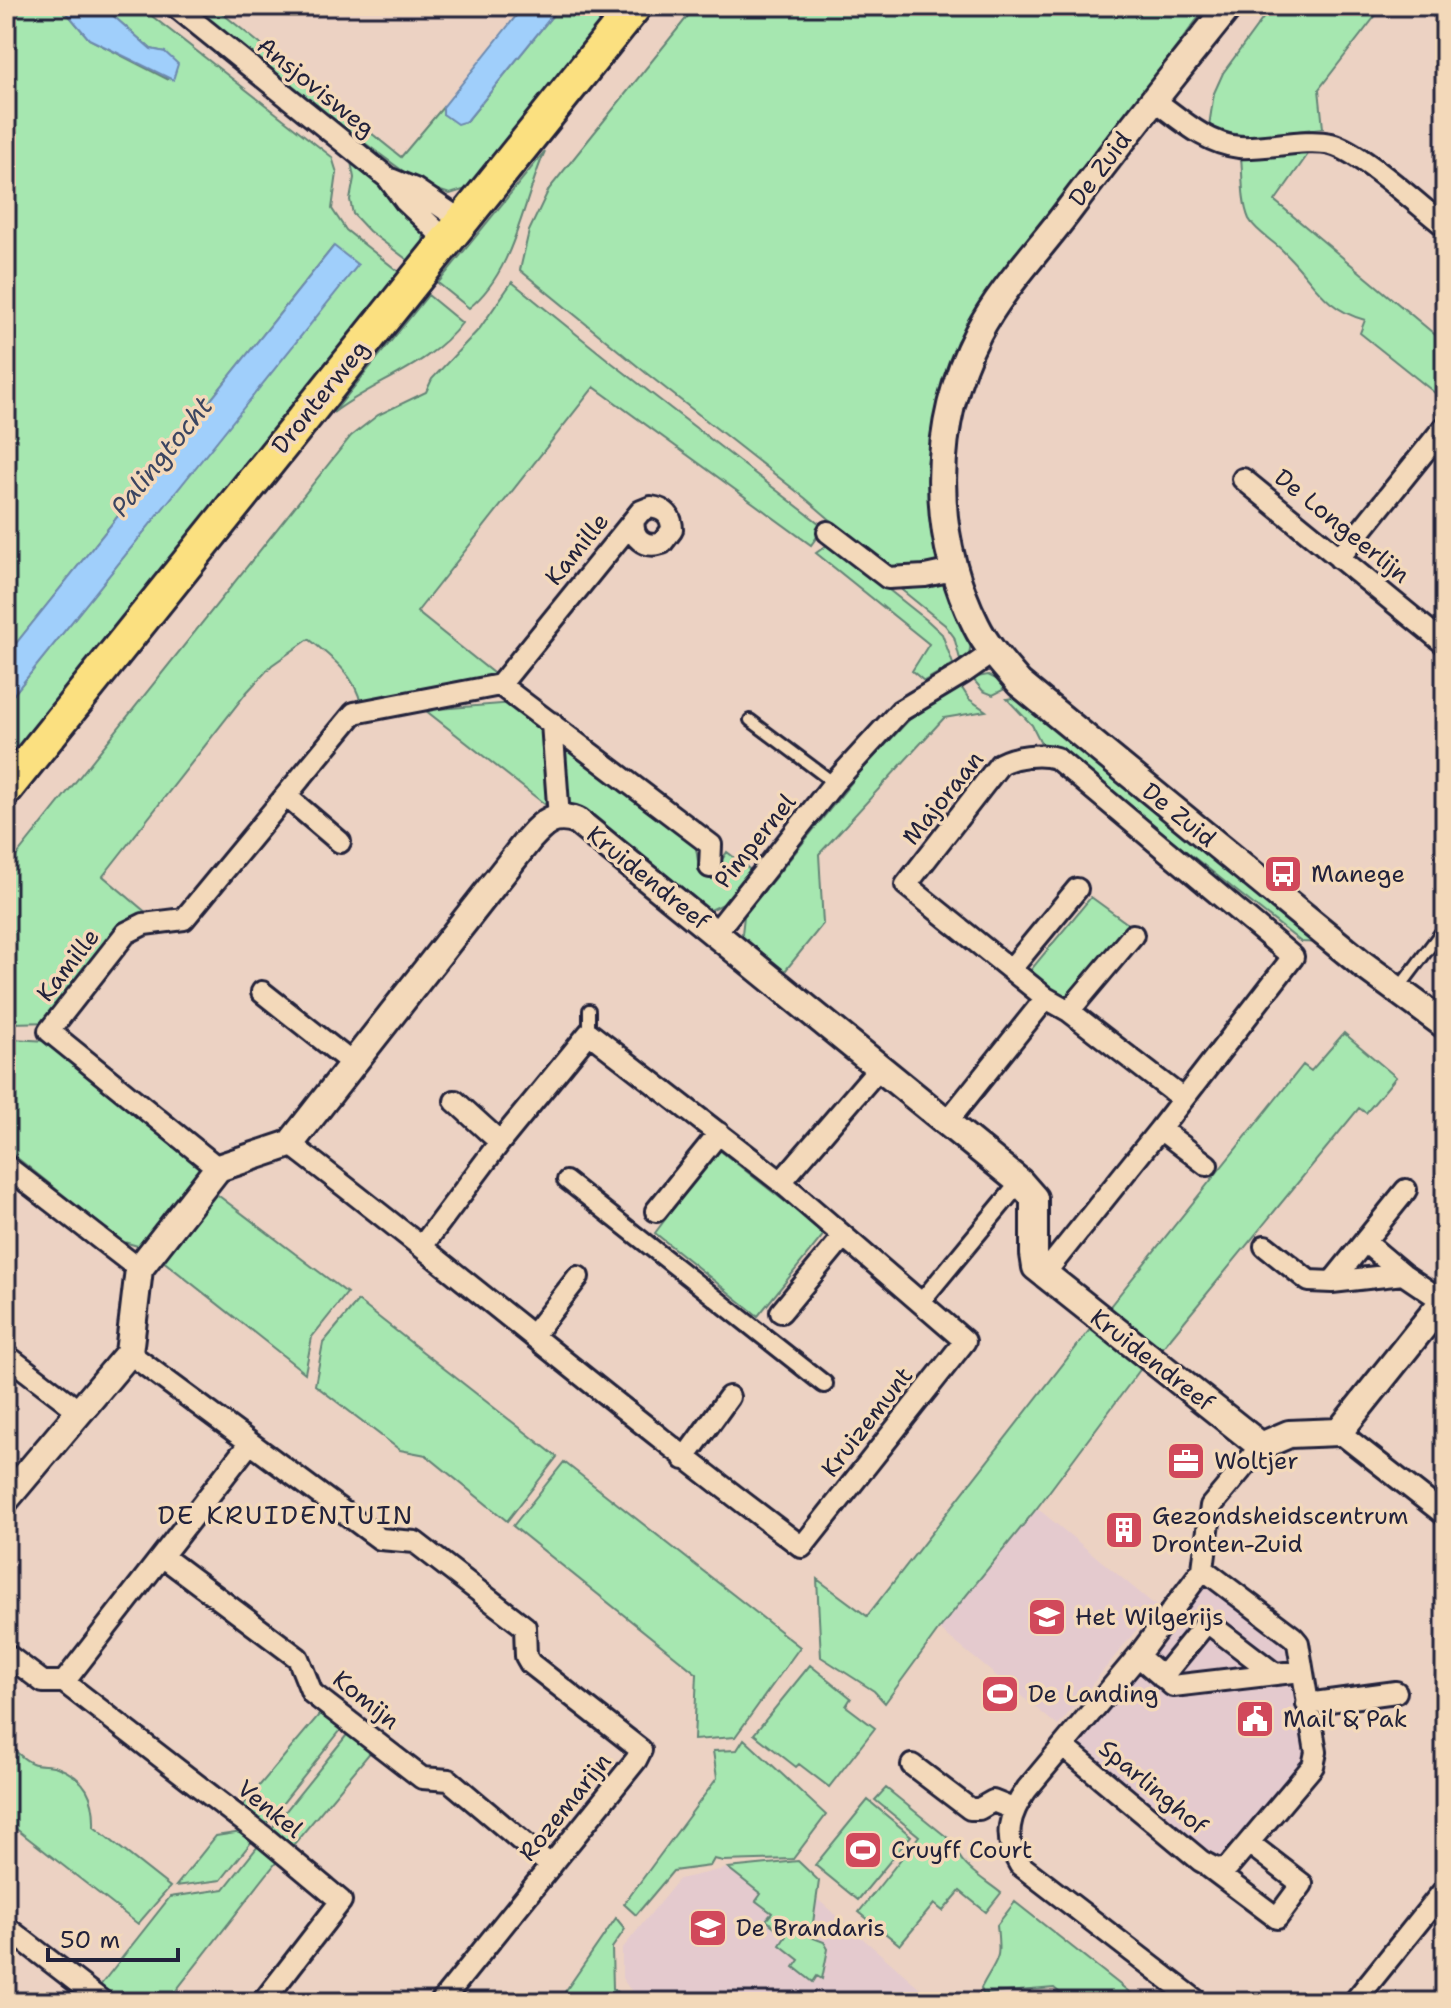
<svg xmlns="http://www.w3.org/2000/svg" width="1451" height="2008" font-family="'Shantell Sans',sans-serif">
<rect width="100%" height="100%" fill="#ecd2c3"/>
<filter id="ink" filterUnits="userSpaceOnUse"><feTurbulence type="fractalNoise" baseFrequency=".0125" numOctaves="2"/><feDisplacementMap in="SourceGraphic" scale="16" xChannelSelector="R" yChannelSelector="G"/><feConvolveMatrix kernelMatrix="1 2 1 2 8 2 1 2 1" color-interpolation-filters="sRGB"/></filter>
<g filter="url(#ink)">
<path fill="#e4cace" d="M1037 1508 1156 1606 1058 1726 939 1629Z
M1209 1585 1294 1642 1308 1754 1307 1760 1228 1856 1225 1854 1221 1859 1214 1853 1212 1856 1081 1749 1082 1741 1199 1590Z
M728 1868 761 1894 813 1981 817 1975 821 1979 820 1940 810 1937 816 1898 936 2002H645L629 1988 622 1978V1949L679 1879Z"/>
<path fill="#a6e7b0" stroke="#648476" stroke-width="2" d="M6 6H61L89 39 167 79 165 52 151 49 102 6H139L332 157 337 173 332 209 346 230 404 276 6 771V704L357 265 333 247 6 656Z
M189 6H213L401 157 443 107V114L467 121 560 6H620L473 187 450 194 422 185 313 105Z
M696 6H1207L957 341 940 399 927 464 934 539 943 563 891 572 805 498 646 373 520 270 529 231 549 189Z
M1272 6H1383L1319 89 1323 128C1286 131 1243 144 1209 126L1214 93 1223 73Z
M1311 150 1275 201 1445 343V401L1360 333 1365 320C1322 308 1314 281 1285 253 1275 242 1256 232 1249 219 1241 200 1243 176 1241 157Z
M545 151C522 203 515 271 469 308L438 283Z
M350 156C366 171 415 210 422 229 426 242 421 254 413 264L369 231 353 214 350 200 354 178Z
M512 282 612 363 824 527 811 545 594 387 417 612 498 677 361 704C355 675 332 658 309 639L272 665 247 692 103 876 149 915C105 931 81 973 54 1011L53 1022 10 1023 6 1019V869L351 436 378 415 426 392 432 379 480 328Z
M428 295 462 323C430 366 375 381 333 413Z
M830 543 928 621 942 634 953 664 924 681 912 671 929 644 816 553Z
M946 581 971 642 969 656 961 663 954 637 945 625 898 587Z
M988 675 1002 682 1007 688 993 695 983 691 972 678Z
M960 685 969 699 986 711 944 718 819 854 823 924 781 976 741 943 744 916 859 773 909 720Z
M1024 696 1326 943 1301 942 1067 757 1044 749 1032 725 1007 699Z
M514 703 540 723 552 810 425 710Z
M561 739 695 842 698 861 714 872 727 852 753 872 732 900 704 913 569 809Z
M1091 897 1128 924 1064 1000 1029 972Z
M1344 1033 1396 1077 1366 1113 1359 1108 1160 1351 1107 1310 1303 1065 1311 1071Z
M11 1039 49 1041 201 1161 195 1183 141 1247 121 1241 6 1149V1045Z
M718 1149 825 1233 758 1316 655 1233Z
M215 1193 347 1293 312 1337 305 1373 162 1260Z
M358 1301 557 1457 507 1521 426 1455 400 1450 315 1385 323 1343Z
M1095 1323 1145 1363 1037 1508 939 1629 885 1703 874 1691 821 1657 817 1579 867 1616Z
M564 1462 800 1647 735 1737 694 1740 697 1674 513 1526Z
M810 1665 851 1698 846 1706 875 1728 829 1787 799 1764 796 1767 754 1734Z
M323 1710 344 1726 263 1828 239 1810Z
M350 1731 373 1749 290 1849 268 1833Z
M744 1739 826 1815 793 1859 723 1861 714 1859 710 1866 673 1871 636 1915 624 1904 717 1778 713 1751 737 1750Z
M6 1743C14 1749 23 1760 32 1763 39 1766 49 1764 57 1767 86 1778 95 1797 94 1827L170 1887 138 1924 6 1821Z
M886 1788 954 1843C958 1866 984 1879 1001 1893L986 1912 960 1891 943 1911 934 1904 900 1945 859 1912 919 1836 875 1800Z
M868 1800 911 1836 858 1900 815 1865Z
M242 1832 253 1840 221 1880 176 1886 216 1836Z
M259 1845 278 1860 167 2002H117L99 1987 170 1897 224 1889Z
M798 1861 819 1881 811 1937 824 1942 828 1949 822 1979 817 1976 813 1982 794 1967 799 1960 780 1945 786 1936 766 1920 772 1913 756 1901 761 1894 728 1868Z
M1015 1902 1142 2002H1071L1054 1988 983 1994 981 1988C998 1955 1001 1965 997 1925Z
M616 1918 625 1929 612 1948 613 1989 630 2002H558Z"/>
<path fill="#a0cffb" stroke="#6e8aae" stroke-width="2" d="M61 6H102L151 49 165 52 178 64 173 80 89 39Z
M524 6H560L467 121 457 124 443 114V107Z
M334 246 358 265 6 704V656Z"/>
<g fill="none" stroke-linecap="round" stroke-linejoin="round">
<defs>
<path id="service" d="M750 720 834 783
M1399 988 1445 927
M589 1010V1033"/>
<path id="pedestrian" d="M566 1180 824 1384
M921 1302 1020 1182"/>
<path id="minor" d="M175 6 388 178 405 201 446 240
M1440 6 1445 11
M1154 100C1179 118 1206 144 1239 147 1266 149 1305 138 1331 144 1360 151 1419 206 1445 226
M388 178 415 189 462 221
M1243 479 1445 644
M828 532 888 578 925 576 953 570
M1339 558 1445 426
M500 685 641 511 651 507C665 509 672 516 672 530L662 543C645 549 631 538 634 520
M552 723 559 818
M286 796 340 842
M716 932 834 783 900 711 963 673 993 652
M1011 969 1077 889
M262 992 353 1064
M1069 1011 1133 935
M1183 1099 1069 1011 1046 998 906 885 1000 764C1015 756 1040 753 1056 758L1293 957 1160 1129 1207 1165
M455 1101 500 1142
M947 1122 1046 998
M290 1144C463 1276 628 1417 802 1547L965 1341 781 1182 589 1033 500 1142 423 1245
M6 1166 139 1269
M218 1168 49 1031 126 933 144 924 184 919 354 713 500 685 711 845 710 867
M781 1182 879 1068
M656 1211 719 1133
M1365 1242 1403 1274 1443 1301
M1265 1246 1309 1281 1332 1282 1403 1274
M1044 1274 1160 1129
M1332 1282 1406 1190
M781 1312 843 1237
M533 1335 578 1277
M129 1353 380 1539 415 1542 525 1627 526 1656 530 1663 641 1750 636 1760 441 2002
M6 1355 79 1411
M1339 1432 1445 1515
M249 1444 64 1682 263 1836 341 1901 263 2002
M684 1459 729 1397
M162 1556 298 1658 312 1693 422 1778 449 1780 551 1866
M6 1654 43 1682H64
M1138 1656 1173 1686 1302 1671
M1162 1677 1207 1622 1275 1674
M1307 1704 1396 1692
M1064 1747 1201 1861 1216 1869 1228 1867 1313 1766 1316 1752 1298 1643 1293 1637 1203 1569
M912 1765 970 1809H979L993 1801 1013 1809
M1209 1867 1277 1918 1302 1884 1249 1843
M6 1927 103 2002
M1198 2002 1020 1865C1002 1837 1009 1814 1027 1789L1138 1656 1203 1569 1211 1506 1261 1446
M1354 2002 1445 1889"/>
<path id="tertiary" d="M1229 6C1174 74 1120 142 1068 211 1038 251 1001 289 978 333 931 424 930 534 976 625 986 646 1004 665 1019 683L1362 964 1445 1025
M6 1499 129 1353 139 1269 218 1168 290 1144 529 839C544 822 554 813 577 821L1020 1182 1034 1198V1254L1036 1267 1261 1446 1289 1434 1339 1432 1445 1299"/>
<path id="primary" d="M6 789 635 6"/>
</defs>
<use href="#service" stroke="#22223b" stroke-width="16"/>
<use href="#pedestrian" stroke="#22223b" stroke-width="22"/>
<use href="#minor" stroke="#22223b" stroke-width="26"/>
<use href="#tertiary" stroke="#22223b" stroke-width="32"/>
<use href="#primary" stroke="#22223b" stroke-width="38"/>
<use href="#service" stroke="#f3d9ba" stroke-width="10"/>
<use href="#pedestrian" stroke="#f3d9ba" stroke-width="16"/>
<use href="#minor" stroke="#f3d9ba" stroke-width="20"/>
<use href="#tertiary" stroke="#f3d9ba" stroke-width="26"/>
<use href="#primary" stroke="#fbe080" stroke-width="32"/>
</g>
</g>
<defs>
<symbol id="bus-square" viewBox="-11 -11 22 22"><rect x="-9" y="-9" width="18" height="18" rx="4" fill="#d1495b" stroke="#f3d9ba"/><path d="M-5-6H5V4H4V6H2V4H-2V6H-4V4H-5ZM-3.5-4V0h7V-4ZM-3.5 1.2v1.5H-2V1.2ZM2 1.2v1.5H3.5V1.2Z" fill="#fff"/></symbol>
<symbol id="office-square" viewBox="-11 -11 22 22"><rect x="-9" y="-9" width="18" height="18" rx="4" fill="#d1495b" stroke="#f3d9ba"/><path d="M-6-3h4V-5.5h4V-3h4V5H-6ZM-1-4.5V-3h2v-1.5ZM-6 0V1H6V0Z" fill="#fff"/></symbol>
<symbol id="building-square" viewBox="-11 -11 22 22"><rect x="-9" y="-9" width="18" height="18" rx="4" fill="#d1495b" stroke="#f3d9ba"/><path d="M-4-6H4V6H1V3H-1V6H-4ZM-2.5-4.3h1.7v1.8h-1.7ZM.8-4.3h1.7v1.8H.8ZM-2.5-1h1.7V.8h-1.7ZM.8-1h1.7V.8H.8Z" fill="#fff"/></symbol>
<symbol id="school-square" viewBox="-11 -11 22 22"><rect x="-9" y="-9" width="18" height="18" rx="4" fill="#d1495b" stroke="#f3d9ba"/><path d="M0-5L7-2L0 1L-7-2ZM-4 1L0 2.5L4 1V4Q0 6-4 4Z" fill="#fff"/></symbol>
<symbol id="stadium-square" viewBox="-11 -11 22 22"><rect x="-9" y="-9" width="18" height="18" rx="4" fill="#d1495b" stroke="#f3d9ba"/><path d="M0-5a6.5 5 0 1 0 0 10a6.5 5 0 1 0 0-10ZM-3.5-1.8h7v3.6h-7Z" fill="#fff"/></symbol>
<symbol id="civic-square" viewBox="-11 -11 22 22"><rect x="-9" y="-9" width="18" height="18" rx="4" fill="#d1495b" stroke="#f3d9ba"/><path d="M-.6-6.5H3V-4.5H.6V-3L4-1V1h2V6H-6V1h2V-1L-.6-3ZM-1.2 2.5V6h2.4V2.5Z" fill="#fff"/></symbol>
</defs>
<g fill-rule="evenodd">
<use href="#bus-square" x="1261" y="852" width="44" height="44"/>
<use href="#office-square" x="1164" y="1439" width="44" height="44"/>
<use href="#building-square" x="1102" y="1508" width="44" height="44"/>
<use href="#school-square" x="1025" y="1595" width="44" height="44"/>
<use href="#stadium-square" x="978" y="1672" width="44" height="44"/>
<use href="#civic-square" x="1233" y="1697" width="44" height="44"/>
<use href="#stadium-square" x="841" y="1828" width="44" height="44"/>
<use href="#school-square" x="686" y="1906" width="44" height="44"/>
</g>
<g text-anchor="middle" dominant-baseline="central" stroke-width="7" stroke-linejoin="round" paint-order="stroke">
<g font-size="24" fill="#22223b" stroke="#f3d9ba">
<text transform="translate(316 87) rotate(39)">Ansjovisweg</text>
<text transform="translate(1100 169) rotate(-53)">De Zuid</text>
<text transform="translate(320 397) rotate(-51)">Dronterweg</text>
<text transform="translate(1342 526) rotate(39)">De Longeerlijn</text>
<text transform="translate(577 549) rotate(-51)">Kamille</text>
<text transform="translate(943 798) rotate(-51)">Majoraan</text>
<text transform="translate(1179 815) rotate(39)">De Zuid</text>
<text transform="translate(755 841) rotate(-51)">Pimpernel</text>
<text transform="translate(648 878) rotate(39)">Kruidendreef</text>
<text transform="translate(68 965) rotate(-52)">Kamille</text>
<text transform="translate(1152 1360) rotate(38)">Kruidendreef</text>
<text transform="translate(867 1422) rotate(-52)">Kruizemunt</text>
<text transform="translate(366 1700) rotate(39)">Komijn</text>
<text transform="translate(1153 1787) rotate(40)">Sparlinghof</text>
<text transform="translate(565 1807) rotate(-51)">Rozemarijn</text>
<text transform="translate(270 1809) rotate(39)">Venkel</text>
</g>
<g font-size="24" fill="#22223b" stroke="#f3d9ba" text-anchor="start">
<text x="1311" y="874">Manege</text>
<text x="1214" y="1461">Woltjer</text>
<text x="1152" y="1516">Gezondsheidscentrum<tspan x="1152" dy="28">Dronten-Zuid</tspan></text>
<text x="1075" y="1617">Het Wilgerijs</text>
<text x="1028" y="1694">De Landing</text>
<text x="1283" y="1719">Mail &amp; Pak</text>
<text x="891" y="1850">Cruyff Court</text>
<text x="736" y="1928">De Brandaris</text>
</g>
<g font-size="26" font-style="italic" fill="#3b4561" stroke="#f3d9ba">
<text transform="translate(161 456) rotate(-51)">Palingtocht</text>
</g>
<g font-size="26" letter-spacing="2" fill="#22223b" stroke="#f3d9ba">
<text x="286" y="1514">DE KRUIDENTUIN</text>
</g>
</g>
<rect width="1451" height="2008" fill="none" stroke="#f3d9ba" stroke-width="32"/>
<rect x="16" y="16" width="1419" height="1976" fill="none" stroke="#22223b" stroke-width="3" filter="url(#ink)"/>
<path d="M48 1948v12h130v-12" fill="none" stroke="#22223b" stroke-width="4"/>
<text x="60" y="1948" font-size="24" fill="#22223b" stroke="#f3d9ba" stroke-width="6" paint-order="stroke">50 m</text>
</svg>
